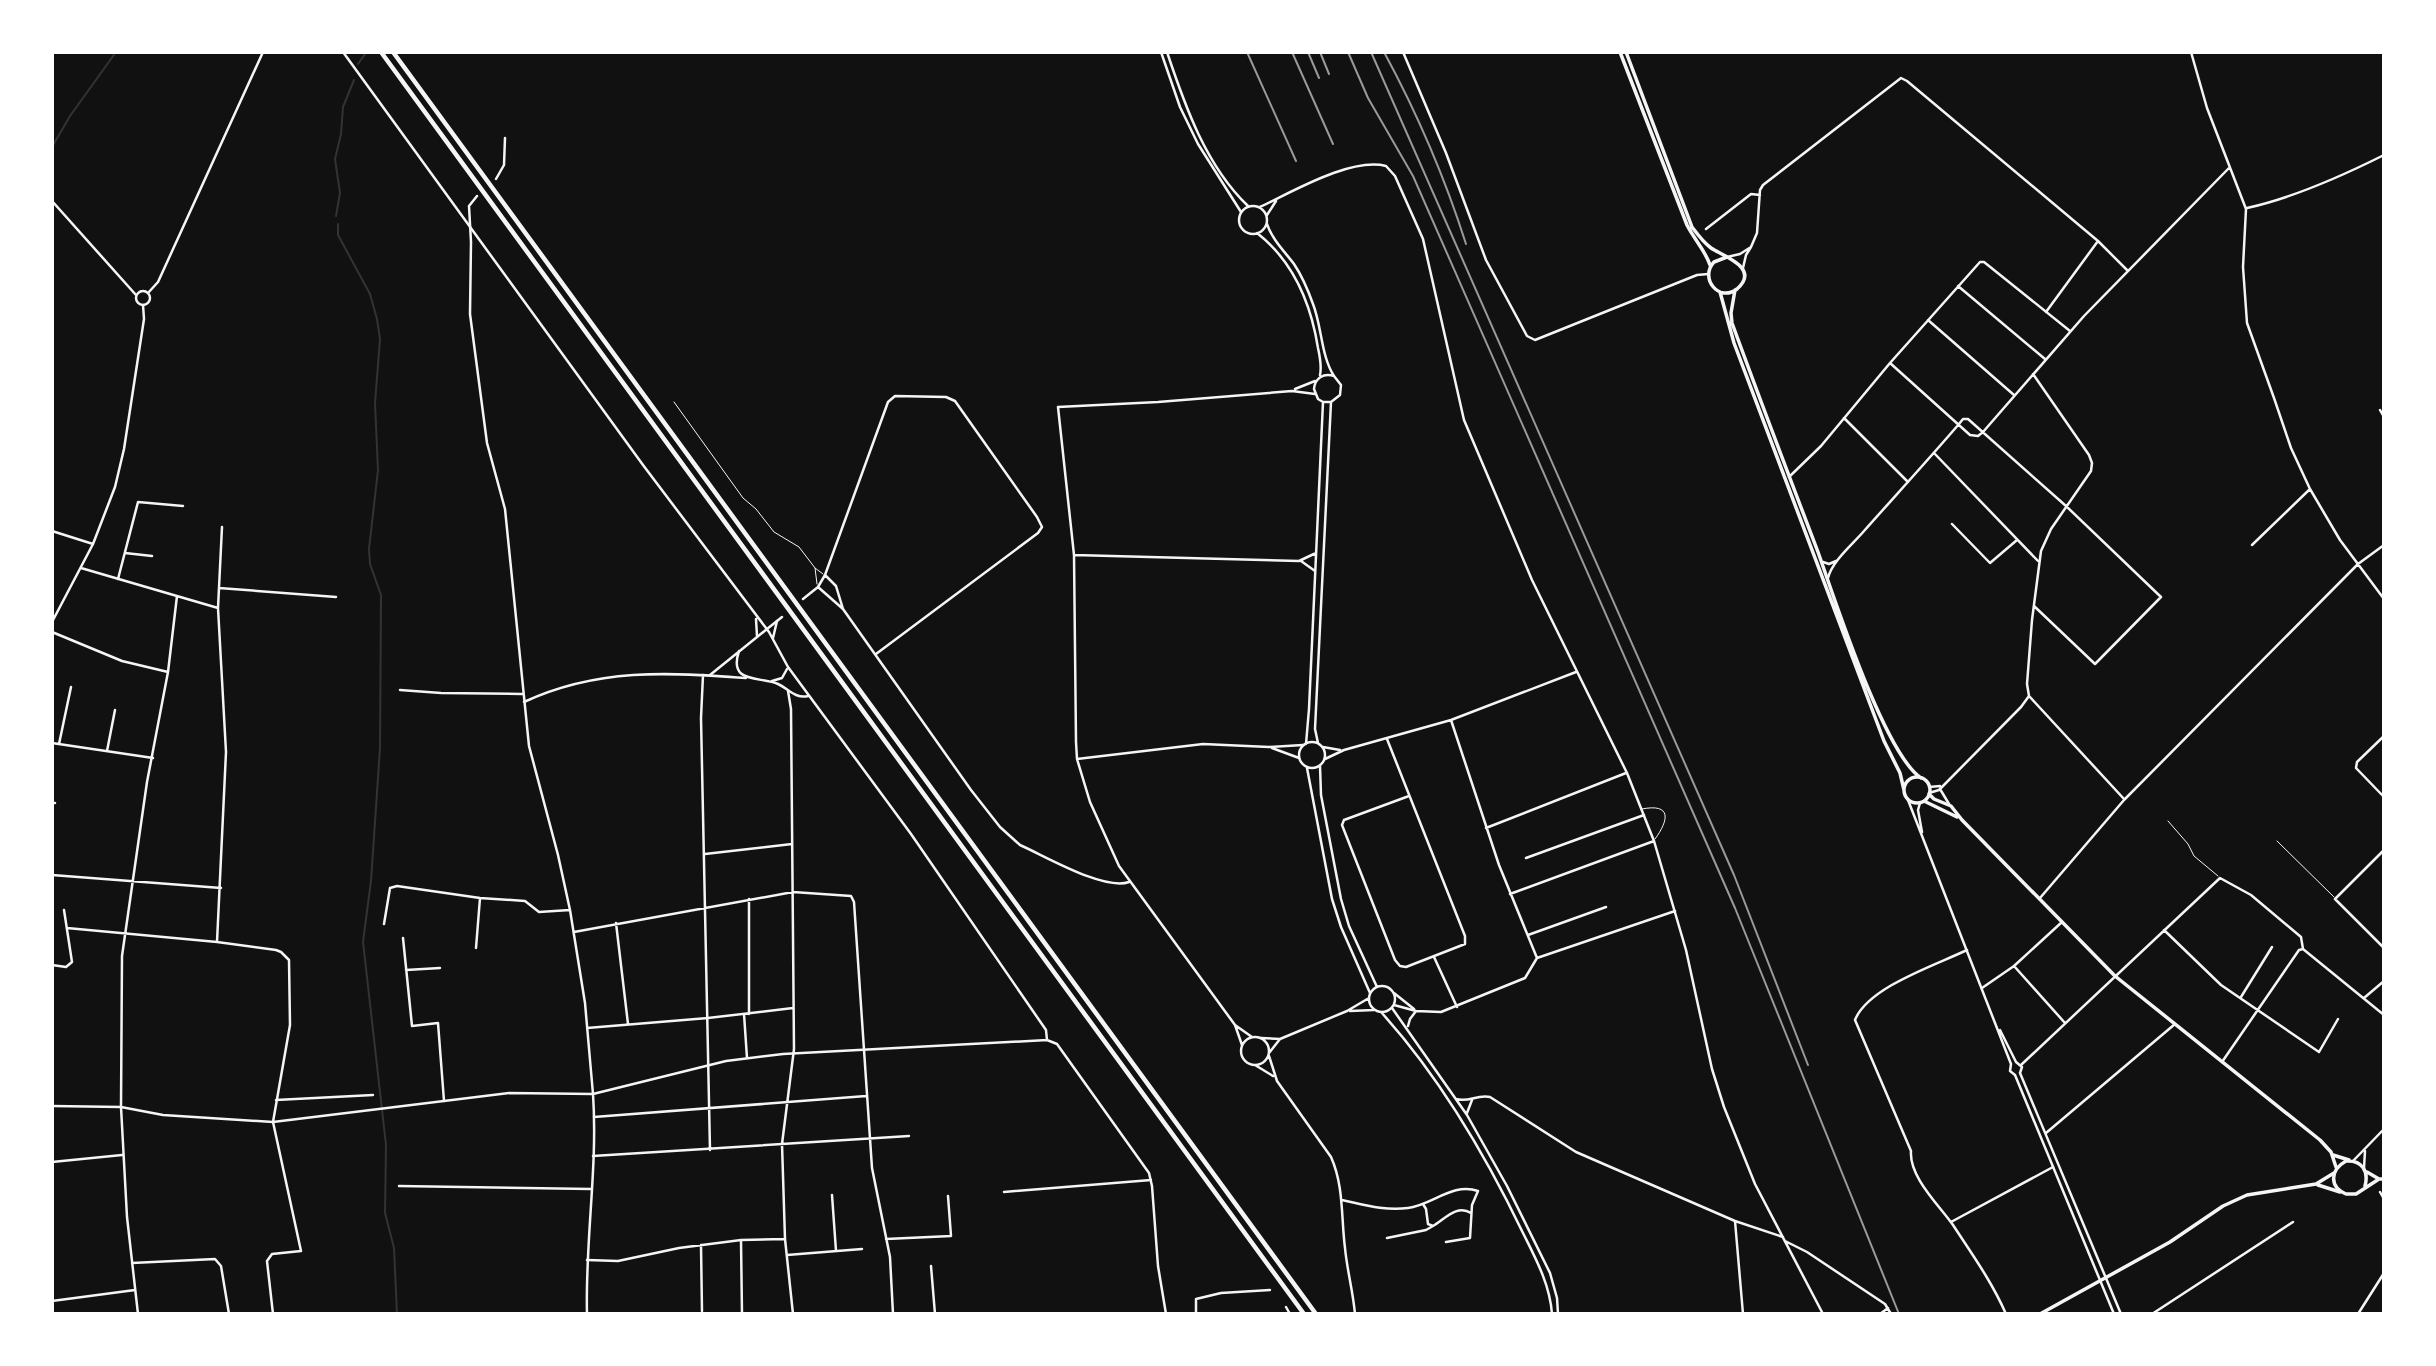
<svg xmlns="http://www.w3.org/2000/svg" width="2436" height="1366" font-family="Karla,sans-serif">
<rect width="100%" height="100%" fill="#111"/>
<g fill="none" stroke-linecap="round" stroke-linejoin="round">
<path stroke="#333" stroke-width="2" d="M358 64 365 54
M52 147 70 116 116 52
M336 216 340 193 335 159 341 134 343 107 354 80
M338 224V235L370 294 377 319 380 339 375 403 378 470 369 549 370 564 381 595 380 748 371 881 363 942 386 1145 385 1213 394 1248 397 1314"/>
<path stroke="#f5f5f5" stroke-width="1" d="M674 402 743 498 756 509 774 532 799 547 815 568
M817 584 815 568 823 574
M1642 809C1672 803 1669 820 1655 839
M2168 821 2188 844 2194 856 2218 876
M2277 841 2334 897"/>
<path stroke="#f5f5f5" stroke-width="2.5" d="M1161 52 1180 107 1198 144 1241 212
M1167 52C1185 106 1206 166 1248 206
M1403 52 1446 153 1486 260 1527 336 1535 340 1697 275 1708 274
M2191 52 2207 108 2246 209 2243 267 2247 323 2274 398 2291 448 2310 489 2340 540 2384 599
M496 179 504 165 505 138
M477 196 469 206 471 242 470 314 487 443 505 509 529 746 558 855 570 910 585 1003 593 1094
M1239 220a14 14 0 1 1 28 0a14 14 0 1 1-28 0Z
M1260 207C1292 192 1351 157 1386 166L1395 176 1423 239 1464 420 1532 580 1627 773 1654 841 1686 950 1712 1069 1724 1107 1755 1184 1823 1314
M2247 208C2293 198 2342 176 2384 155
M1267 215 1276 201
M1267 224C1272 239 1284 251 1294 264 1302 276 1308 290 1313 304 1322 327 1321 356 1334 376
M1706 229 1751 194 1760 195
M1257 233C1293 261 1311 304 1318 348 1320 357 1322 366 1320 375
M1751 247 1757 233 1760 190 1763 185 1901 78 1907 81 2098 241 2128 271
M1727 257 1740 254 1751 247 1746 255 1743 268
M1958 286 2045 359
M2046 312 2098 241
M1928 320 2014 395
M1890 363 1970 435 1978 436 1983 432
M1295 389 1315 381
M2380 410 2384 417
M1844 418 1908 482
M1983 432 2084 316 2229 168
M1934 453 2038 561
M1789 477 1821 446 1890 363 1980 262H1984L2070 331
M1952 524 1990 563 2017 540
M52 531 93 544
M2252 545 2310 489
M125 553 152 556
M1074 555 1299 561 1316 553
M1301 561 1315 571
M1823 562 1829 564 1836 561
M81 568 218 608
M1828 578C1832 561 1853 544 1864 531 1896 495 1928 460 1959 424L1963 419H1968L2066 506 2161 597 2095 664 2034 606
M118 579 138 502 183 506
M818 587 843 609 836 586 825 575
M219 588 336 597
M803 599 818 587 825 575 888 402 895 396 946 397 955 401 1037 517 1042 527 1038 533 876 654
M843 609 971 790 1000 827 1020 845C1045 856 1104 891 1129 882
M52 622 93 544 115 487 124 449 144 319 143 305
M767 629 782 617
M52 632 122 661 168 672
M703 675 701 718 710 1150
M400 690 441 693 522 694
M788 691 791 709 794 1049 782 1144 785 1239 793 1314
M2029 696 2124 799
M524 702C597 668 668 672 746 678
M1451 720 1499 865 1537 958
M2384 736 2357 762 2356 768 2384 797
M1387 739 1465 936V944L1406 967 1400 966 1395 960 1342 825 1344 820 1409 796
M1299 755a13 13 0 1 1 26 0a13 13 0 1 1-26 0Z
M52 743 153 758
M1318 743 1315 729 1331 402
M59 744 71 687
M1306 744 1309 709 1323 402 1318 399 1314 389C1315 378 1323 373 1334 376L1341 385 1340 395 1331 402H1323
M1323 747 1340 750
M1272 748 1299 758
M107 751 115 710
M1077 759 1203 744 1269 747 1303 745
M1325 759 1344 750 1451 720 1576 672
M1320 766 1321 795 1341 899 1349 926 1377 987
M1307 768 1332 899 1341 927 1370 993
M1929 787 1940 786
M1940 789 1949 804
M1929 793 1939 790 2021 707 2029 696 2027 684 2032 620 2041 551 2051 529 2091 471 2092 463 2089 455 2033 374
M52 803H55
M1486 828 1626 773
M2384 850 2335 899 2384 948
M705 854 792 844
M1526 858 1644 815
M52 875 221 888
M1510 894 1654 841
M2040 898 2124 800 2358 564 2384 545
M749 899V1014
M616 923 628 1024
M384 924 390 888 397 886 480 898 525 901 539 912 570 910
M67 928 217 942 276 950 281 952 289 960 290 1025 273 1122 301 1251 272 1254 267 1261 273 1314
M2164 930 2221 985 2319 1052 2338 1019
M574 932 793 892 851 896 854 902 872 1168 890 1257 893 1314
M1528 935 1606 907
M403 938 412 1026 438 1023 444 1101
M217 942 226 752 218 608 222 527
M476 948 480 898
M1967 950C1936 965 1868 987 1855 1020L1911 1151C1909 1177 1939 1205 1953 1225 1972 1254 1992 1282 2006 1314
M1434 957 1457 1007
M52 965 66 967 72 962 64 910
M2014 966 2065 1023
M406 970 440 968
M1369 999a13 13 0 1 1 26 0a13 13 0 1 1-26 0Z
M1982 988 2014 966 2062 922
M1394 993 1414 1009
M2241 997 2272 947
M2364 998 2384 981
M1394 1005 1416 1011 1441 1012 1525 978 1537 958 1675 911
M1392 1008 1467 1115 1507 1186 1550 1273 1557 1298 1558 1314
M1350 1011 1374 1010
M1381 1012C1438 1075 1486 1156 1523 1233 1536 1259 1550 1285 1552 1314
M744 1014 747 1058
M1235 1025 1242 1045
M1408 1026 1410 1019 1416 1011
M587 1028 708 1018 793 1008
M1252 1037 1235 1025 1119 866 1090 802 1077 759 1076 742 1074 555 1058 407 1158 402 1292 391 1315 394
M1241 1051a14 14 0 1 1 28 0a14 14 0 1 1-28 0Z
M1261 1038 1280 1039 1347 1011 1369 998
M1269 1053 1280 1039
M1269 1056 1277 1081 1331 1157C1344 1186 1341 1217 1345 1248 1347 1270 1353 1291 1355 1314
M2222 1062 2299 950 2303 949 2384 1015
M1255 1065 1273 1076
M2021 1065 2220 878 2251 895 2301 937 2303 949
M1456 1099C1469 1103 1477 1094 1490 1097L1576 1152 1735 1221 1783 1237
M276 1100 373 1095
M1467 1113 1472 1100
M594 1117 866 1096
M2046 1133 2175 1024
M593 1156 909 1136
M52 1162 122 1155
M399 1186 591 1189
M1004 1192 1151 1180
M2380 1192 2384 1199
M832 1195 836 1251
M1342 1200C1365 1205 1385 1211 1408 1208 1432 1205 1453 1182 1478 1191L1472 1205 1470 1238 1446 1242
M1423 1204 1426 1209 1428 1224 1433 1226C1445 1219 1457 1204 1471 1213
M1735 1221 1743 1314
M1951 1222 2053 1167
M1387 1238 1426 1230 1433 1226
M886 1239 951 1236 948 1196
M741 1240 742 1314
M1785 1241 1807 1252 1885 1304 1891 1314
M701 1245 702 1311
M787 1255 862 1249
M587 1260 618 1261 679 1248 741 1240 784 1239
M132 1263 215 1259 221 1266 229 1314
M931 1266 935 1314
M52 1301 135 1290
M1286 1307 1290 1314
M138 1314 127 1217 121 1107 122 956 147 782 168 672 177 596
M1196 1314V1299L1221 1293 1270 1290
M1880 1314 1888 1308
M2152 1314 2293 1222
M2358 1314 2384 1273"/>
<path stroke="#f5f5f5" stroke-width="2.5" d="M343 52 643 465 769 632 788 667 911 834 1046 1030 1047 1040
M52 201 136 295
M136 298a7 7 0 1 1 14 0a7 7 0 1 1-14 0Z
M148 293 158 282 263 52
M756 619 757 636
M773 638 777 621
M739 651C728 684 759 676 778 684 789 689 795 699 808 696
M710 675 767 629
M772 681 782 678 787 669
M1908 800 2011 1064 2010 1071 2015 1075 2114 1314
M1920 803 1918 810 1922 832
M2000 1030 2016 1062 2022 1067 2020 1073 2121 1314
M52 1106 121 1107 163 1115 273 1122 509 1093 593 1094 726 1061 783 1054 1047 1040 1057 1044 1149 1173 1152 1186 1158 1266 1166 1314
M2353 1161 2384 1129
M2364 1168 2365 1151
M587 1314C585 1240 598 1167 593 1094"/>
<path stroke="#f5f5f5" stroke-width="3.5" d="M2318 1185 2340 1192
M2040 1314 2170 1242 2223 1206 2247 1195 2316 1184 2334 1173"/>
<path stroke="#f5f5f5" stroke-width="3.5" d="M1620 52 1687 225C1694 239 1705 250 1710 265
M1626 52 1692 227C1698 235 1703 242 1711 248 1723 256 1761 268 1737 289 1719 303 1699 278 1714 262L1727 257
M1735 290 1731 313 1732 323C1760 400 1789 476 1818 552 1835 600 1884 753 1921 778
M1720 292 1734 343 1884 741 1900 773 1904 790
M1904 790a13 13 0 1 1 26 0a13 13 0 1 1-26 0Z
M1929 794 1934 799 1951 806 1962 820 2115 976 2320 1140 2331 1152 2336 1167
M1924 801 1957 817
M2333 1155 2349 1160
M2367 1172 2379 1179H2384
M2365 1186C2369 1171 2362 1160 2346 1161 2330 1170 2329 1187 2346 1194H2356L2379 1179"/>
<path stroke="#f5f5f5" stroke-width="4.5" d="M381 52 1304 1314
M393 52 1316 1314"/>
<path stroke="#9a9a9a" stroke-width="2" d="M1247 52 1296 161
M1292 52 1333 144
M1308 52 1319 78
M1320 52 1329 74
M1348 52 1368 98 1413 176 1735 908 1899 1314
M1371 52 1734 875 1808 1065
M1384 52C1417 113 1445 178 1466 244"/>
</g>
<rect width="2436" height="1366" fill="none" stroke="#ffffff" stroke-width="108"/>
</svg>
